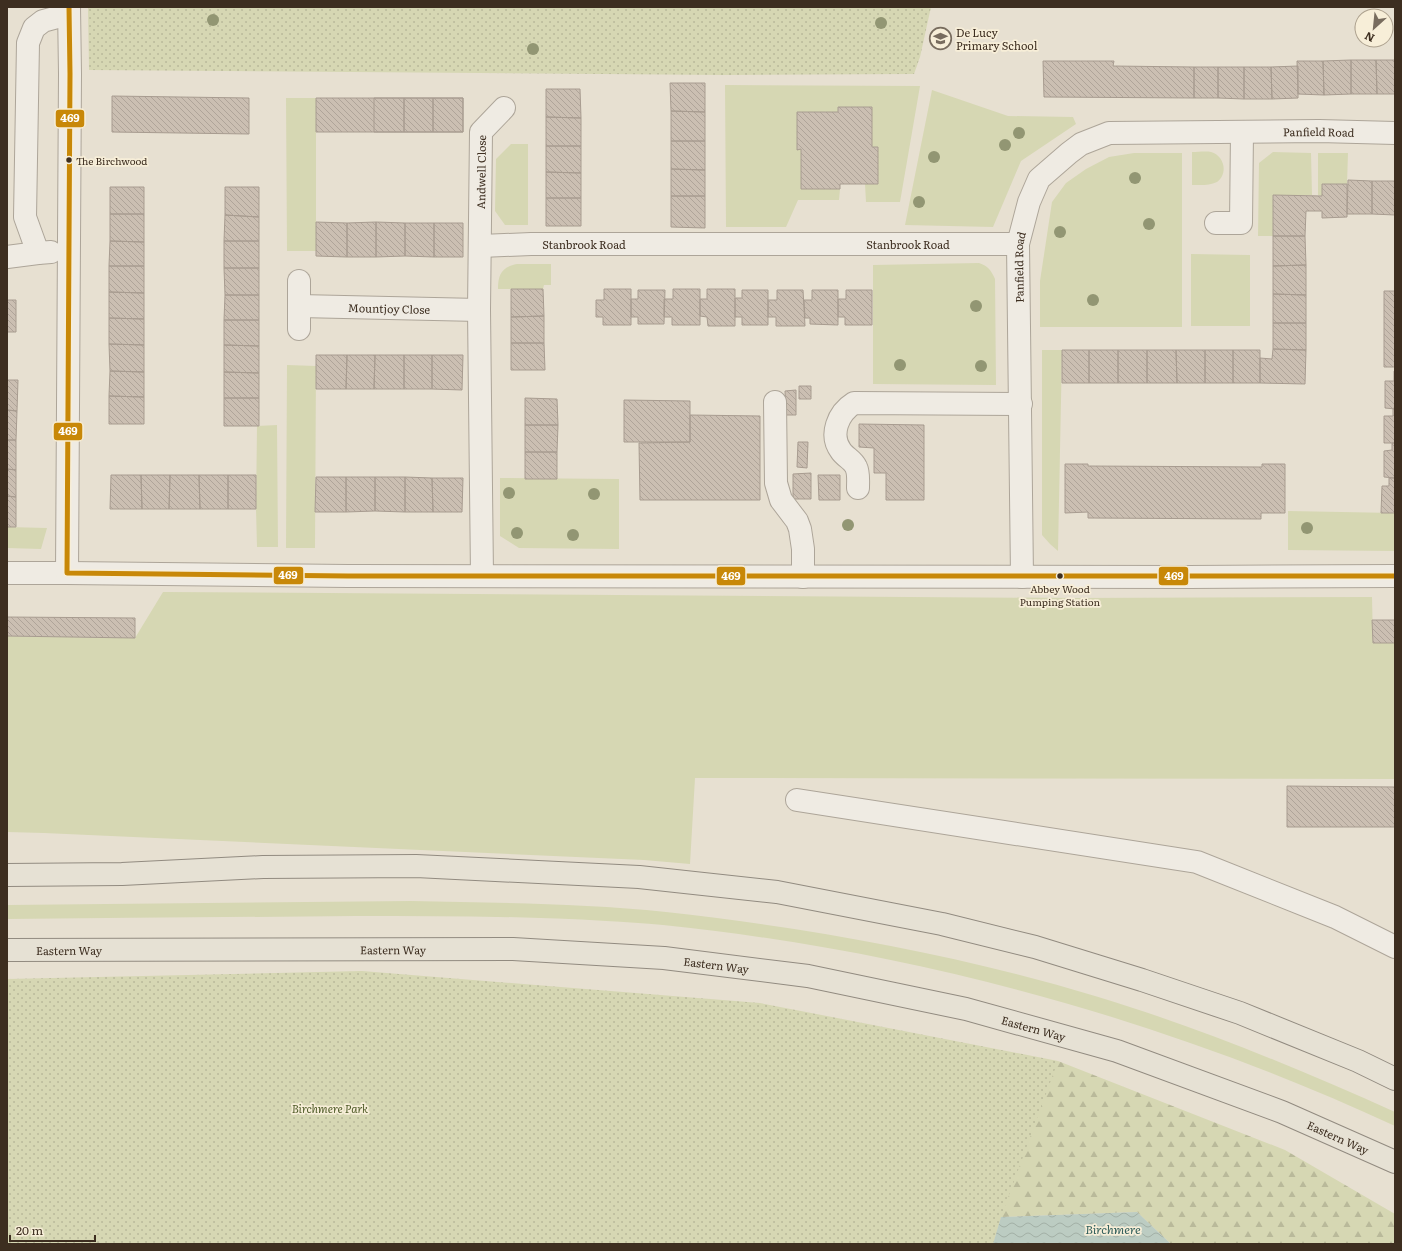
<svg xmlns="http://www.w3.org/2000/svg" width="1402" height="1251" font-family="Literata,serif">
<defs>
<pattern id="forest-firs" width="22" height="20" patternUnits="userSpaceOnUse"><rect width="22" height="20" fill="#d6d7b3"/><path d="M5 1l3.5 6h-7zM16 11l3.5 6h-7z" fill="#b9b99a"/></pattern>
<pattern id="park-dots" width="8" height="8" patternUnits="userSpaceOnUse"><rect width="8" height="8" fill="#d6d7b3"/><path d="M2 2h.1M6 6h.1" fill="none" stroke="#b9b99a" stroke-width="1.8" stroke-linecap="round"/></pattern>
<pattern id="water-waves" width="16" height="10" patternUnits="userSpaceOnUse"><rect width="16" height="10" fill="#bcccc2"/><path d="M0 5q4-4 8 0t8 0" fill="none" stroke="#a2b0a6"/></pattern>
<pattern id="building-back-hatch" width="6" height="6" patternUnits="userSpaceOnUse"><rect width="6" height="6" fill="#cbbfb2"/><path d="M-1 5l2 2M0 0l6 6M5-1l2 2" fill="none" stroke="#afa499"/></pattern>
</defs>
<rect width="100%" height="100%" fill="#e7e0d1"/>
<path fill="#d6d7b3" d="M725 85 920 86 900 202H866L865 184H878V147H872L838 107V112H797V149H801L802 189H840L839 200H798L786 227H726Z
M932 90 1008 116 1073 117 1076 124 1021 161 993 227 905 225Z
M286 98H316V251H287Z
M511 144H528V225H505L495 211 496 159Z
M1192 152C1198 152 1206 151 1211 152 1225 156 1228 174 1217 182 1209 186 1200 185 1192 185Z
M1273 152 1311 153 1312 195H1273V236H1258L1259 163Z
M1134 153H1182V327H1040V281L1052 202 1066 183 1086 169 1109 157Z
M1318 153H1348L1347 184H1323L1322 196 1318 195Z
M1191 254 1250 255V326H1191Z
M979 263C988 266 991 270 995 279L996 385 873 384V265Z
M517 264H551V285H544L543 289H498C498 274 502 267 517 264Z
M1042 350H1062L1058 551 1050 544 1042 535Z
M287 365 316 366 315 548H286Z
M277 425 278 547H257L256 509 257 426Z
M500 478 619 479V549L519 548 500 536Z
M1288 511 1395 513V551L1288 550Z
M7 527 47 528 41 549 7 548Z
M163 592 1074 598 1372 597 1373 643H1395V779L695 778 690 864 644 860 44 833 7 832V636L135 638Z
M411 901C496 903 581 903 666 912 811 928 956 954 1095 996 1198 1027 1297 1068 1395 1112V1126C1164 1019 916 951 663 925 644 923 625 922 606 921 523 916 440 916 356 916 240 917 123 918 7 919V905Z"/>
<path fill="url(#forest-firs)" d="M1058 1061 1285 1150 1395 1214V1244H1171L1137 1212 1001 1217 993 1244H859L888 1136Z"/>
<path fill="url(#park-dots)" d="M88 7H931L920 57 914 74 724 75 89 70Z
M362 971 760 1003 1058 1061 1001 1217 993 1244H7V979Z"/>
<path fill="url(#water-waves)" d="M1137 1212 1171 1244H993L1001 1217Z"/>
<path fill="url(#building-back-hatch)" stroke="#a89c90" d="M1351 60H1376L1377 94H1351Z
M1351 60V94L1324 95 1323 61Z
M1376 60H1395V94H1377Z
M1043 61H1114L1113 66 1194 67V98L1044 97Z
M1297 61H1323L1324 95 1298 94Z
M1298 66V98L1272 99 1271 67Z
M1194 67H1218V98H1194Z
M1218 67H1244V99L1218 98Z
M1244 67H1271L1272 99H1244Z
M670 83H705V112L671 111Z
M546 89H580L581 118 546 117Z
M112 96 249 98V134L112 132Z
M316 98H463V132H316Z
M374 98H404V132H374Z
M404 98H433V132H404Z
M433 98H463V132H433Z
M838 107H872V147H878V184H840V189H801V149L797 150V112H838Z
M671 111 705 112V141H671Z
M546 117 581 118V146H546Z
M671 141H705V170L671 169Z
M546 146H581V173L546 172Z
M671 169 705 170V196H671Z
M546 172 581 173V198H546Z
M1348 180 1372 181V214H1347Z
M1372 181H1395V215L1372 214Z
M1322 184H1347V217L1322 218V211H1306L1305 236H1273V195L1322 196Z
M110 187H144V214H110Z
M225 187H259V217L225 215Z
M671 196H705V228L671 227Z
M546 198H581V226H546Z
M110 214H144V242L110 241Z
M225 215 259 217V241H224Z
M316 222 347 223V257L316 256Z
M376 222 405 223V256L376 257Z
M376 222V257H347V223Z
M405 223H434V257L405 256Z
M434 223H463V257H434Z
M1273 236H1305L1306 265 1273 266Z
M110 241 144 242V266H109Z
M224 241H259V268H224Z
M1306 265V295L1273 294V266Z
M109 266H144V293L109 292Z
M224 268H259V295H225Z
M511 289H543L544 316 511 317Z
M604 289H631V325H603V317H596V300H604Z
M673 289H700V325H672V317H664V299H673Z
M707 289H735V326H708L707 317 700 316V299H707Z
M638 290H665L664 324H638V317H631V299H638Z
M742 290H768V325H742V317H735V298H742Z
M777 290H803L805 326H776V317H768V300H777Z
M812 290H838V325L810 324V318H805L804 300H812Z
M846 290H872V325H845V317H838V299H846Z
M1384 291H1395V367H1384Z
M109 292 144 293V319L109 318Z
M1273 294 1306 295V323H1273Z
M225 295H259V320H224Z
M7 300H16V332H7Z
M544 316V343H511V317Z
M109 318 144 319V345L109 344Z
M224 320H259V346L224 345Z
M1273 323H1306V350L1273 349Z
M511 343H544L545 370H511Z
M109 344 144 345V372L110 371Z
M224 345 259 346V373L224 372Z
M1273 349 1306 350 1305 384 1260 383V358L1272 359Z
M1062 350H1089V383H1062Z
M1089 350H1118V383H1089Z
M1118 350H1147V383H1118Z
M1147 350H1176L1177 383H1147Z
M1176 350H1205V383H1177Z
M1205 350H1233V383H1205Z
M1233 350H1260V383H1233Z
M316 355H347L346 389H316Z
M347 355H375L374 389H346Z
M375 355H404V389H374Z
M404 355H432V389H404Z
M432 355H463L462 390 432 389Z
M110 371 144 372V397L109 396Z
M1394 371H1395V409L1385 408V381H1394Z
M224 372 259 373V398H224Z
M7 380H18L17 411 7 410Z
M799 386H811V399H799Z
M796 390V415H786L785 391Z
M109 396 144 397V424H109Z
M224 398H259V426H224Z
M525 398 557 399 558 425H525Z
M624 400 690 401V442H624Z
M1393 408 1395 409V443H1384V416H1393Z
M7 410 17 411 16 440H7Z
M690 415 760 416V500H640L639 443 690 442Z
M859 424 924 425V500H886V473H874V448L859 447Z
M525 425H558L557 452H525Z
M7 440H16V470L7 469Z
M798 442H808L807 468 797 467Z
M1392 443H1395V478L1384 477V451L1392 450Z
M525 452H557V479H525Z
M1065 464H1088V466L1262 467V464H1285V513H1261V519L1088 518V512L1065 513Z
M7 469 16 470V497L7 496Z
M811 473V499H793V474Z
M111 475H141L142 509H110Z
M141 475H170L169 509H142Z
M170 475H199L200 509H169Z
M199 475H228V509H200Z
M228 475H256V509H228Z
M818 475H840V500H819Z
M316 477H346V512H315Z
M346 477H375V511L346 512Z
M375 477H405V512L375 511Z
M405 477 432 478 433 512H405Z
M432 478H463L462 512H433Z
M1389 478H1395V513H1381L1382 486H1389Z
M7 496 16 497V527H7Z
M7 617 135 618V638L7 636Z
M1372 620H1395V643H1373Z
M1287 786 1395 787V827H1287Z"/>
<g fill="none" stroke-linecap="round" stroke-linejoin="round">
<defs>
<g id="minor">
<path d="M1216 223H1241L1242 132"/>
<path id="s1" d="M481 246 531 244H1018"/>
<path d="M38 253 25 217 28 43 34 28 43 21 69 14"/>
<path d="M7 257 38 253 51 252"/>
<path id="s2" d="M299 306 479 310"/>
<path d="M299 329V281"/>
<path d="M775 402 776 483 781 500 797 521 800 529 803 549V577"/>
<path d="M858 488C858 481 859 473 856 467 853 460 845 457 841 451 829 435 838 413 854 403L1021 404"/>
<path d="M7 573H67L348 576 1188 577 1395 576"/>
<path d="M67 573 70 74 69 7"/>
<path id="s3" d="M482 576 479 310 481 132 504 108"/>
<path id="s4" d="M1022 577 1018 244 1029 202 1039 179 1069 153 1081 144 1109 133 1319 131 1395 133"/>
<path d="M797 800 1197 862 1335 917 1395 947"/>
</g>
<g id="major">
<path d="M7 875 122 874 263 867 416 866 639 877 777 892 942 924 1035 947 1142 980 1240 1013 1358 1061 1395 1079"/>
<path id="s5" d="M7 950 513 949 664 958 808 976 966 1009 1117 1051 1282 1112 1395 1162"/>
</g>
</defs>
<use href="#minor" stroke="#ada599" stroke-width="24"/>
<use href="#major" stroke="#928b80" stroke-width="24"/>
<use href="#minor" stroke="#efebe3" stroke-width="22"/>
<use href="#major" stroke="#e6e1d4" stroke-width="22"/>
<defs>
<path id="bus-1" d="M67 573 348 576H1395
M67 573 70 74 69 7"/>
</defs>
<use href="#bus-1" stroke="#f7eed8" stroke-width="8"/>
<use href="#bus-1" stroke="#c88808" stroke-width="5"/>
</g>
<g fill="#929673">
<circle cx="213" cy="20" r="6"/>
<circle cx="881" cy="23" r="6"/>
<circle cx="533" cy="49" r="6"/>
<circle cx="1019" cy="133" r="6"/>
<circle cx="1005" cy="145" r="6"/>
<circle cx="934" cy="157" r="6"/>
<circle cx="1135" cy="178" r="6"/>
<circle cx="919" cy="202" r="6"/>
<circle cx="1149" cy="224" r="6"/>
<circle cx="1060" cy="232" r="6"/>
<circle cx="1093" cy="300" r="6"/>
<circle cx="976" cy="306" r="6"/>
<circle cx="900" cy="365" r="6"/>
<circle cx="981" cy="366" r="6"/>
<circle cx="509" cy="493" r="6"/>
<circle cx="594" cy="494" r="6"/>
<circle cx="848" cy="525" r="6"/>
<circle cx="1307" cy="528" r="6"/>
<circle cx="517" cy="533" r="6"/>
<circle cx="573" cy="535" r="6"/>
</g>
<defs>
<symbol id="school-ring" viewBox="-11 -11 22 22"><circle r="9.5" fill="#f7eed8" stroke="#786c5e" stroke-width="1.5"/><path d="M0-5L7-2L0 1L-7-2ZM-4 1L0 2.5L4 1V4Q0 6-4 4Z" fill="#786c5e"/></symbol>
</defs>
<g fill-rule="evenodd">
<use href="#school-ring" x="928" y="26" width="25" height="25"/>
</g>
<g fill="#3d2e20" stroke="#f7eed8" stroke-width="1.5">
<circle cx="69" cy="160" r="3.5"/>
<circle cx="1060" cy="576" r="3.5"/>
</g>
<g text-anchor="middle" dominant-baseline="central" stroke-width="3.5" stroke-linejoin="round" paint-order="stroke">
<g font-size="10" fill="#3d2e20" stroke="#f7eed8" text-anchor="start">
<text x="76" y="160">The Birchwood</text>
<text x="1060" y="588" text-anchor="middle">Abbey Wood<tspan x="1060" dy="13">Pumping Station</tspan></text>
</g>
<g font-size="11" fill="#3d2e20" stroke="#f7eed8" text-anchor="start">
<text x="956" y="32">De Lucy<tspan x="956" dy="13">Primary School</tspan></text>
</g>
<g font-size="11" fill="#3d2e20" stroke="#f7eed8">
<text stroke="none"><textPath href="#s4" startOffset="696">Panfield Road</textPath></text>
<text stroke="none"><textPath href="#s3" startOffset="404">Andwell Close</textPath></text>
<text stroke="none"><textPath href="#s1" startOffset="103">Stanbrook Road</textPath></text>
<text stroke="none"><textPath href="#s1" startOffset="427">Stanbrook Road</textPath></text>
<text stroke="none"><textPath href="#s4" startOffset="310">Panfield Road</textPath></text>
<text stroke="none"><textPath href="#s2" startOffset="90">Mountjoy Close</textPath></text>
<text stroke="none"><textPath href="#s5" startOffset="386">Eastern Way</textPath></text>
<text stroke="none"><textPath href="#s5" startOffset="62">Eastern Way</textPath></text>
<text stroke="none"><textPath href="#s5" startOffset="710">Eastern Way</textPath></text>
<text stroke="none"><textPath href="#s5" startOffset="1034">Eastern Way</textPath></text>
<text stroke="none"><textPath href="#s5" startOffset="1358">Eastern Way</textPath></text>
</g>
<g font-size="11" font-style="italic" fill="#4d5a26" stroke="#f7eed8">
<text x="330" y="1108">Birchmere Park</text>
</g>
<g font-size="12" font-style="italic" fill="#2f5d5a" stroke="#f7eed8">
<text x="1113" y="1229">Birchmere</text>
</g>
</g>
<g stroke="#f7eed8" stroke-width="1.5">
<rect x="55" y="109" width="30" height="19" rx="4" fill="#c88808"/>
<rect x="53" y="422" width="30" height="19" rx="4" fill="#c88808"/>
<rect x="273" y="566" width="31" height="19" rx="4" fill="#c88808"/>
<rect x="716" y="566" width="30" height="20" rx="4" fill="#c88808"/>
<rect x="1158" y="566" width="31" height="20" rx="4" fill="#c88808"/>
</g>
<g font-size="11" text-anchor="middle" font-weight="bold" fill="#fff">
<text x="70" y="122">469</text>
<text x="68" y="435">469</text>
<text x="288" y="579">469</text>
<text x="731" y="580">469</text>
<text x="1174" y="580">469</text>
</g>
<rect width="1402" height="1251" fill="none" stroke="#3d2e20" stroke-width="16"/>
<g transform="translate(1374 28) rotate(207)"><circle r="19" fill="#f7eed8" stroke="#ada18e"/>
<path d="M0-3L7 15L0 10L-7 15Z" fill="#786c5e"/>
<text y="-6" font-size="11" font-weight="bold" text-anchor="middle" fill="#3d2e20">N</text>
</g>
<path d="M10 1235v6h85v-6" fill="none" stroke="#3d2e20" stroke-width="2"/>
<text x="16" y="1235" font-size="12" fill="#3d2e20" stroke="#f7eed8" stroke-width="3" paint-order="stroke">20 m</text>
</svg>
